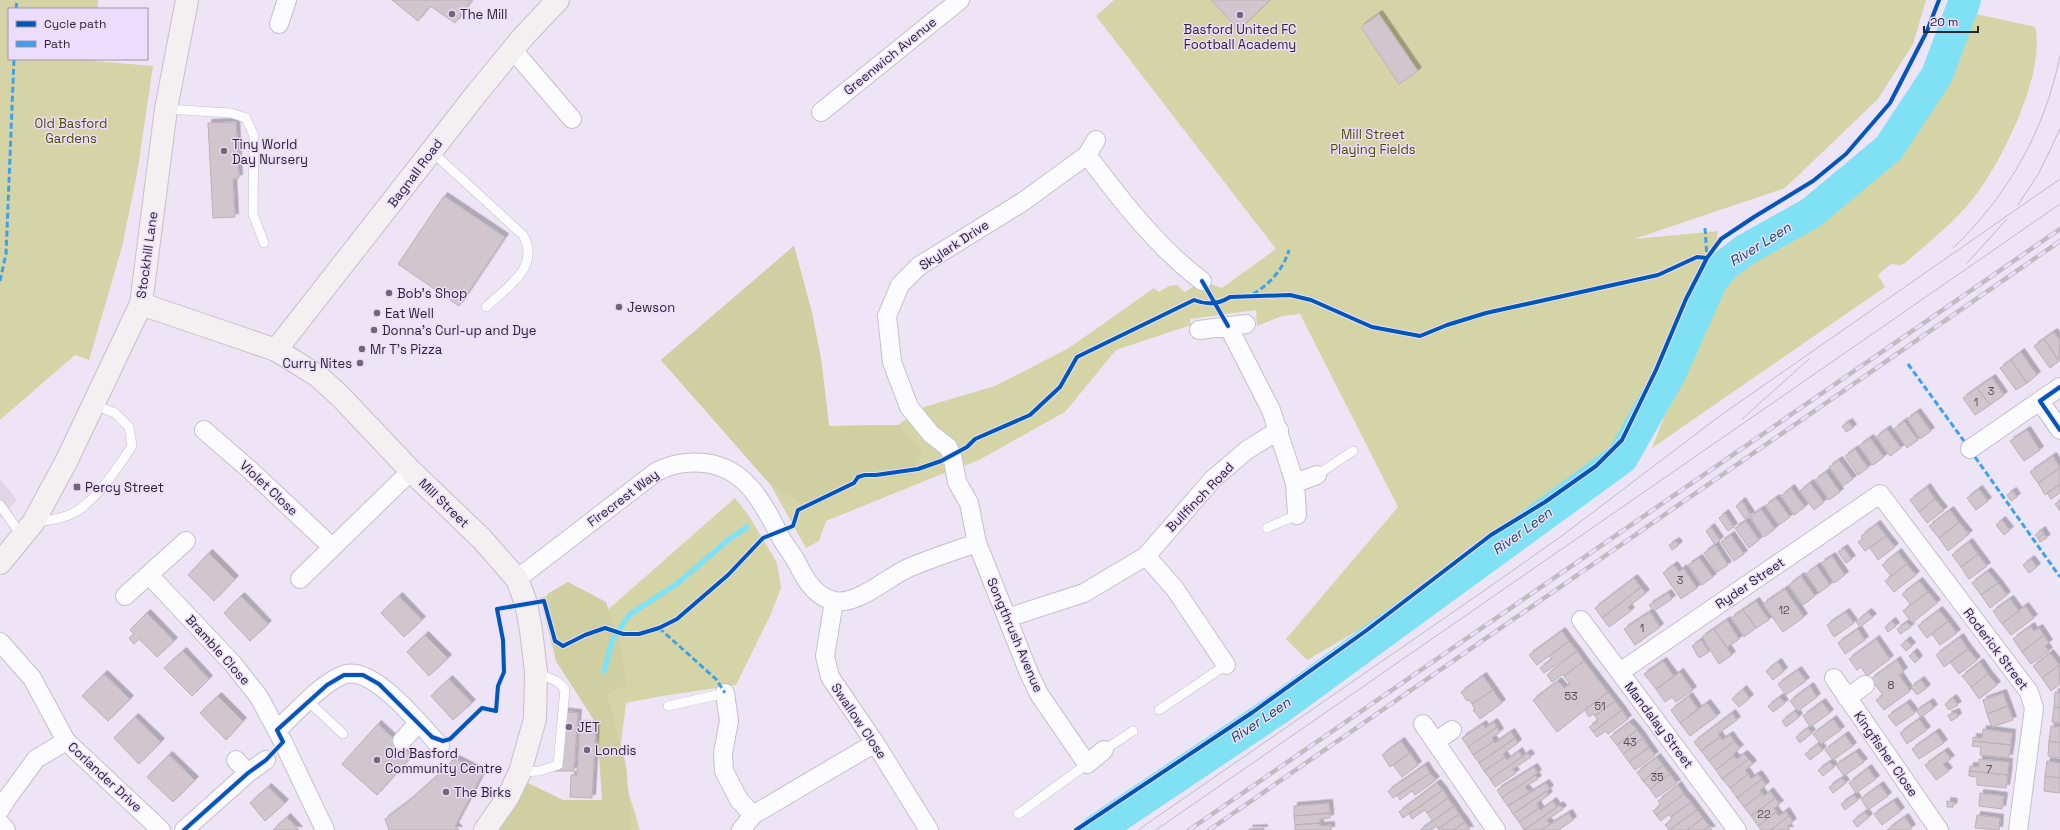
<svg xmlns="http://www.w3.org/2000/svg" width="2060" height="830" font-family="'Space Grotesk',sans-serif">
<defs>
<filter id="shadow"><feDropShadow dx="3.5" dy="-3.5" stdDeviation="0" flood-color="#0004"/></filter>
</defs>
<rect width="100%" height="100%" fill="#ede4f6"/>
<path fill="#e1d4e5" d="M0 479 17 500 0 518Z"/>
<path fill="#d4d4a7" d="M0 0H98V9H9V59H94L95 61 153 66 137 174 122 247 89 360 75 355 0 420Z
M1114 0H1926L1913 44 1878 99 1785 188 1634 239 1718 231 1713 264 1624 461 1454 575 1307 660 1286 639 1398 507 1300 314 1282 316 1257 326 1256 310 1190 319 1191 325 1116 350 1065 412 979 460 937 476 826 521 819 541 806 548 770 484 661 360 794 246 812 313 821 359 829 426 898 425 924 407 995 386 1069 348 1154 288 1159 292 1169 286 1177 285 1185 292 1202 281 1222 288 1276 249 1096 16Z
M1958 10 2035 27C2047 74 1997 173 1966 207 1947 228 1926 245 1905 263L1900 265 1891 264 1878 275 1885 287 1652 448 1716 283 1727 265 1738 253 1821 204 1857 173 1931 76Z
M735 498 749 516 777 563 781 588 770 616 736 685 662 696 626 703 619 761 640 830H606L609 736 556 661 540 598 563 591 595 621Z"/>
<path fill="#cfcfa1" d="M794 246 812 313 821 359 829 426 898 425 923 452 912 475 868 479 810 509 770 484 661 360Z
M568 582 606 602 621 648 627 685 607 694 626 765 631 824 629 830H496L528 783 563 800H602L597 725 556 661 547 594Z"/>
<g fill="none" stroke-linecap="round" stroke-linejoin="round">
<path stroke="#80e1f5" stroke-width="5.5" d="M604 671 612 641 629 615 678 583 728 540 747 527"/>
<path stroke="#80e1f5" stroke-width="32" d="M1097 830 1278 709 1622 458 1670 374 1712 280 1725 265 1745 250 1811 213 1889 148 1937 75 1965 0"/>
</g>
<path fill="#d1c6cd" stroke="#bcb0b7" filter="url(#shadow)" d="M392 0H472L455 23 430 6 418 21Z
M1211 0H1270L1239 30Z
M1379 14 1418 71 1399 84 1361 27Z
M236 122 239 178 233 179 235 217 213 218 208 123Z
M444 196 505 237 459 306 398 264Z
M2054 332 2060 341 2059 361 2044 339Z
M2044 339 2059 361 2050 368 2034 346Z
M2021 352 2037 375 2027 383 2011 360Z
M2011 360 2027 383 2016 390 2000 368Z
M1992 378 2004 395 1990 405 1977 388Z
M1977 388 1990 405 1975 415 1963 398Z
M1917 412 1931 431 1920 439 1907 419Z
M1904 421 1918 440 1907 448 1894 429Z
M1849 422 1853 428 1846 432 1842 426Z
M1887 429 1901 448 1890 456 1876 437Z
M2027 430 2040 450 2024 461 2010 441Z
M1870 438 1884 457 1873 465 1859 446Z
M1855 449 1868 468 1858 475 1845 456Z
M2053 456 2060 468 2038 483 2030 472Z
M1839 460 1853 479 1843 486 1829 467Z
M2060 468V484L2045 495 2038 483Z
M1826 472 1840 492 1829 500 1815 480Z
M1810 483 1824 502 1814 510 1800 491Z
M2060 484V493L2051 499 2047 493Z
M1927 487 1935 499 1919 512 1910 500Z
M1791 488 1805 507 1794 515 1781 496Z
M1979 489 1988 501 1976 510 1967 498Z
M2013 491 2017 497 2011 501 2007 495Z
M1776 498 1790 517 1779 525 1765 506Z
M1935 499 1944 510 1927 523 1919 512Z
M2060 500V511L2055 504Z
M1742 501 1751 515 1745 519 1736 506Z
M1761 509 1775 529 1764 537 1750 517Z
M1950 510 1959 522 1939 538 1929 526Z
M1725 513 1734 527 1728 531 1719 518Z
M2002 520 2010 530 2004 535 1996 525Z
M1746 521 1759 540 1749 548 1735 528Z
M1959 522 1969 534 1948 551 1939 538Z
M1877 524 1886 536 1865 551 1858 542 1863 539 1861 536Z
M1711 527 1720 540 1715 545 1706 531Z
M2042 530 2044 534 2038 538 2035 535Z
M2044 534 2047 538 2040 542 2038 538Z
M1731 535 1744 554 1734 561 1721 542Z
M1886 536 1895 547 1878 560 1870 548Z
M1676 541 1679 545 1672 550 1669 545Z
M1969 542 1978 554 1961 567 1952 555Z
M1715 545 1728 565 1717 572 1704 553Z
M1844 548 1852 559 1846 563 1838 552Z
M1898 552 1907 564 1891 576 1882 565Z
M209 553 235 579 214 601 188 575Z
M1978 554 1987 566 1969 579 1961 567Z
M1832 556 1845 575 1834 583 1821 563Z
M1699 558 1713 577 1702 585 1688 565Z
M2031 559 2037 567 2029 573 2023 565Z
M1907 564 1916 575 1894 592 1885 581Z
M1674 565 1679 572 1683 568 1697 588 1681 599 1663 573Z
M1817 566 1830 585 1819 593 1806 574Z
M1988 571 1998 583 1981 595 1972 583Z
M1801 576 1815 596 1803 605 1789 585Z
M1634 578 1641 587 1602 618 1595 608Z
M1919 581 1928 592 1911 605 1902 594Z
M1998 583 2007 595 1990 608 1981 595Z
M1641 587 1646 593 1628 607 1631 611 1609 627 1602 618Z
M1785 589 1804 617 1783 632 1763 604Z
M1928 592 1937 603 1912 623 1903 611Z
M1668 593 1672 599 1654 611 1649 605Z
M241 596 268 624 250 641 224 613Z
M399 596 422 620 404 637 381 613Z
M2010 599 2019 611 2002 624 1993 611Z
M1756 601 1769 620 1756 628 1743 610Z
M2025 606 2034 618 2011 635 2002 624Z
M1743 610 1756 628 1744 637 1731 618Z
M1939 610 1948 621 1927 638 1918 626Z
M1650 612 1660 627 1635 645 1624 629Z
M1846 612 1854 623 1834 637 1827 625Z
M1868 612 1873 617 1860 627 1856 622Z
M147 613 174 641 157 657 139 639 134 644 129 638 134 634 130 630Z
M1727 620 1739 639 1727 648 1714 629Z
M1892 621 1896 626 1888 632 1885 627Z
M1948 621 1957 633 1940 645 1932 634Z
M1907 622 1911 627 1900 634 1897 629Z
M2031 626 2034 631 2039 628 2044 635 2022 652 2013 639Z
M1714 629 1732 655 1719 664 1702 637Z
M1858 629 1865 640 1845 654 1838 643Z
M1562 631 1569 641 1537 665 1529 655Z
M425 635 448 658 429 676 407 652Z
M2044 635 2049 643 2045 646 2049 651 2031 664 2022 652Z
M1960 637 1968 649 1944 667 1936 655Z
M1876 639 1890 659 1867 676 1861 667 1857 670 1849 659Z
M1701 640 1709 652 1699 658 1692 646Z
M1907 640 1912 646 1906 651 1901 645Z
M1569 641 1577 651 1544 673 1540 668 1552 659 1549 656Z
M1968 649 1977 660 1959 674 1950 662Z
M183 651 209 679 192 696 164 668Z
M1577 651 1584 661 1564 676 1563 674 1552 682 1547 675Z
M1914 652 1919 659 1915 663 1909 656Z
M2050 653 2059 665 2042 678 2033 666Z
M1897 660 1904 671 1899 675 1910 691 1884 710 1876 700 1883 695 1871 679Z
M1584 661 1608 692 1557 732 1533 700 1558 681 1564 688 1570 684 1564 676Z
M1663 661 1674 676 1656 689 1644 674Z
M1778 662 1784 671 1773 680 1766 671Z
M1980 662 1988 674 1971 687 1962 676Z
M2059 665 2060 684 2051 691 2042 678Z
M1798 670 1806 681 1786 695 1778 684Z
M1680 672 1693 690 1676 702 1672 697 1665 702 1656 689Z
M104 674 130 699 108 721 82 696Z
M1988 674 1997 685 1979 699 1971 687Z
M1483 676 1493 690 1472 704 1469 700 1467 701 1461 692Z
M449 679 472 703 453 720 431 696Z
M1921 680 1927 688 1917 695 1911 687Z
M1810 686 1817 697 1798 711 1790 701Z
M1743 689 1750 698 1739 707 1732 699Z
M1493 690 1502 703 1480 719 1473 710 1475 709 1472 704Z
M1608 692 1615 701 1595 716 1593 714 1589 717 1585 710Z
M2055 692 2060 693V708L2054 707Z
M2003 693 2008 706 1987 714 1983 700Z
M218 696 243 721 226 740 200 713Z
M1689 696 1698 709 1680 723 1671 710Z
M1780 697 1785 703 1773 712 1768 706Z
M1953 698 1958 705 1949 710 1945 704Z
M1615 701 1622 710 1593 732 1589 727 1598 721 1595 716Z
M1822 702 1830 713 1810 727 1803 716Z
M1930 702 1934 708 1921 717 1916 711Z
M1707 703 1717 716 1690 736 1680 723Z
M1907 703 1915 713 1896 726 1888 716Z
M2008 706 2013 720 1992 727 1987 714Z
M2054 707 2060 708V723L2052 722Z
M1622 710 1628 719 1608 734 1606 731 1597 737 1593 732Z
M560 711 578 713 574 771H555Z
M1795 711 1799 717 1786 727 1782 721Z
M1956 712 1958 717 1951 721 1948 715Z
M1732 713 1737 720 1718 734 1720 737 1701 751 1694 742Z
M135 717 161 742 139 764 114 738Z
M1833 719 1841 730 1821 744 1813 734Z
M1919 719 1927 730 1907 744 1900 733Z
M1494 722 1497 727 1468 747 1462 738 1483 724 1485 728Z
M1630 722 1637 730 1617 745 1610 737Z
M378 724 412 756 377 795 342 764Z
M580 724 596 725 592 798 570 797 571 775H577Z
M2051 726 2060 727V743L2049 741Z
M1497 727 1500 732 1492 738 1494 741 1473 755 1468 747Z
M1808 728 1812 733 1800 743 1796 737Z
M1983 729 2012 733 2011 745 1973 741V737L1982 738Z
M1637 730 1643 738 1623 754 1617 745Z
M1511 732 1515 738 1479 763 1473 755 1494 741 1495 743Z
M1936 732 1944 743 1919 759 1912 749Z
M1730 735 1734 741 1709 761 1701 751 1720 737 1722 740Z
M1845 735 1853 746 1833 760 1825 750Z
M1515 738 1518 743 1503 754 1505 757 1484 771 1479 763Z
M1643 738 1649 747 1629 762 1623 754Z
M1401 741 1410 753 1390 767 1382 755Z
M1734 741 1740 748 1733 754 1734 756 1716 770 1709 761Z
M1973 741 2011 745 2009 758 1980 755 1981 747 1972 746Z
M2049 741 2060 743V758L2048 756Z
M1818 744 1823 750 1810 760 1805 754Z
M1649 747 1655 755 1635 770 1629 762Z
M1519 751 1522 757 1490 779 1484 771 1505 757 1507 760Z
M1945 751 1951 759 1943 764 1949 771 1936 780 1925 765Z
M1856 752 1864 762 1844 776 1836 765Z
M1410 753 1418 765 1402 777 1393 765Z
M1528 753 1531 757 1513 769 1516 773 1495 787 1490 779Z
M1744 754 1749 759 1722 779 1716 770 1734 756 1737 759Z
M169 755 195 780 173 802 147 777Z
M1657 757 1663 765 1643 781 1637 772Z
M456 759 483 773 455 826 459 830H389L385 819 409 801 448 766 452 760 454 761Z
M1749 759 1753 764 1745 770 1748 774 1730 788 1722 779Z
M1979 759 2009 762 2008 775 1969 771 1970 766 1979 767Z
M2047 761 2060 763V778L2045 776Z
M1830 762 1834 767 1823 776 1818 770Z
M1425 765 1430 773 1393 798 1388 791Z
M1663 765 1670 774 1650 789 1643 781Z
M1534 767 1538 773 1502 798 1497 790Z
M1868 768 1876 779 1856 793 1849 783Z
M1969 771 2008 775 2006 788 1977 785V777L1969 776Z
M1430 773 1436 780 1415 795 1412 791 1400 800 1397 795Z
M1670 774 1677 783 1656 798 1650 789Z
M1748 774 1751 779 1758 774 1762 779 1737 798 1730 788Z
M1535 775 1538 779 1525 787 1529 792 1508 806 1502 798Z
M2045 776 2060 778V793L2044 791Z
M1842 778 1846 783 1833 793 1829 787Z
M1762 779 1766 785 1760 790 1762 793 1744 807 1737 798Z
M1437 783 1443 790 1403 818 1399 812Z
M1546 783 1550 789 1513 814 1508 806Z
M1678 785 1684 794 1656 815 1653 811 1661 805 1658 801Z
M1880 785 1888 796 1868 810 1861 799Z
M268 787 285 803 265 821 250 803Z
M1443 790 1448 798 1427 813 1425 810 1412 819 1409 814Z
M1546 791 1549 795 1537 803 1539 808 1519 822 1513 814Z
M1770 791 1775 798 1751 816 1744 807 1762 793 1764 796Z
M1980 793 2004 796 2002 809 1979 806Z
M1684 794 1691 802 1671 817 1669 814 1661 821 1656 815Z
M1854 795 1858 800 1845 810 1841 804Z
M1448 798 1454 806 1433 821 1427 813Z
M1775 798 1780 804 1774 808 1776 812 1758 826 1751 816Z
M1553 801 1557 807 1524 830 1519 822 1539 808 1541 810Z
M1894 801 1901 811 1882 825 1874 814Z
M1947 801 1954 802 1953 807H1947Z
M1691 802 1697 810 1669 830 1665 825 1672 819 1671 817Z
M1329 803 1330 813 1294 816V806Z
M1560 805 1563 809 1547 820 1550 824 1541 830H1524Z
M1454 806 1459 814 1438 829 1437 826 1431 830H1420Z
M1697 810 1703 818 1687 830H1670Z
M1786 811 1789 816 1771 830H1761L1758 826 1776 812 1779 816Z
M1865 812 1869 817 1857 827 1853 821Z
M1330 813V818L1320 819V823L1295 825 1294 816Z
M1569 813 1573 820 1559 830H1541Z
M1459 814 1465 822 1453 830 1438 829Z
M1977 815 2000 818 1999 830 1975 828Z
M1789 816 1793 822 1787 826 1790 830H1771Z
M287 817 299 830H273Z
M1905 817 1912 828 1909 830H1887Z
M1703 818 1709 826 1704 830H1687Z
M1465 822 1470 830H1453Z
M1320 823V826L1331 825V830H1295V825Z
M1709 826 1712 830H1704Z
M1264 828V830H1249V829Z"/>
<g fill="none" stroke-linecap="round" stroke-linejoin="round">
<defs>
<path id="lane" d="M166 109 231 113 246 118 254 136 253 214 264 243
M431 151 523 235C541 267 507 287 486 307
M1317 475 1353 451
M0 505 22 536
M35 522C46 521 58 519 69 515 93 506 118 467 132 446L129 427 115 413 94 405
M1267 528 1297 515
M308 701 343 734
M668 706 725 693
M1159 710 1226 665
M1104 750 1133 731
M520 772 539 771 558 765 565 689 558 682 536 672
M1018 814 1087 764"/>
<path id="street" d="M279 24 287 0
M513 50 572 119
M821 112 960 0
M1096 140 1087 155 1024 201 919 266 900 285 887 316 892 362 909 407 931 434 948 447 952 455 957 482 969 503 977 543 1029 673 1039 694 1087 764 1104 750
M1087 155C1121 200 1156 246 1202 281
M1228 326 1271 410 1295 483
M1199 330 1246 324
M2040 401 2060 430
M204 430 250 470 332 547
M1970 449 2060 387
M1297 515 1295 483 1317 475
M1146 556 1175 589 1226 665
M150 576 233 664 259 697 283 742 325 830
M300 579 411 471
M517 579 656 472C672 463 687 461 705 463 746 468 763 503 780 536 784 544 790 551 795 559 803 575 814 598 835 601 857 605 886 579 906 569 929 559 953 551 977 543
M125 596 186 541
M834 601 825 656 830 677 875 743 929 830
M1007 618 1084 593 1146 556 1213 479 1247 450 1279 430
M1581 620 1737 830
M0 642 32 678 66 741 161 830
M1620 672 1880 494 2029 692 2034 708 2018 830
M1834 678 1939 830
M725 693 729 721 723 753 724 771 739 800 753 815
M1847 698 1865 685
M1423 724 1496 830
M277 730C296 713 319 685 343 675 372 663 422 727 440 746
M402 741 418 723
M1435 742 1452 730
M236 760 248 773
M0 810 6 800 36 759 66 741
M0 823 6 830
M184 830 248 773 266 760
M741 830 753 815 875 743"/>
<path id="secondary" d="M141 304 276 350 318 376 340 396 411 471 482 539 517 579 526 603 531 630 536 672 535 719 520 772 508 797 485 830
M276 350 477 93 523 37 558 0
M0 563 33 523 67 460 141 304 166 109 187 0"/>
</defs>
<use href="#lane" stroke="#c5bfcc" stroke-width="10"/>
<use href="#street" stroke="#c5bfcc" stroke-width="20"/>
<use href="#secondary" stroke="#c5bfcc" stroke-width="24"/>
<use href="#lane" stroke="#fcfbfe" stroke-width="9"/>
<use href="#street" stroke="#fcfbfe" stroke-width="18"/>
<use href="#secondary" stroke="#f4f0f2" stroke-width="22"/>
<path stroke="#bebcc0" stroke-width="1" d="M2018 205 2039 173 2060 129
M1953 248C2008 196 2045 130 2060 56
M1967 263 2007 219
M1742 419 1809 359
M1138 830 1485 590 1563 535 1721 415 2060 179
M1156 830 2060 204"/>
<defs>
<path id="rail" d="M1189 830 2060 229
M1209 830 2060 241"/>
</defs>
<use href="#rail" stroke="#bebcc0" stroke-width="4.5"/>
<use href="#rail" stroke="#ecddfd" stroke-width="3" stroke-dasharray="9" stroke-linecap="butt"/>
<path stroke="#3ea2eb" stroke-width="3" stroke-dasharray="6 3" stroke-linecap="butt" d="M16 9 17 0
M1705 228 1707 258
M0 281 6 254 14 59
M1253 294C1269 285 1284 268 1289 250
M1908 364 1964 441
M1975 457 2060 577
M659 628 716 679 725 693"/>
<defs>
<path id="cycleway" d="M1202 281 1228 326
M2060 387 2040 401 2060 430
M184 830 248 773 266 760 283 742 277 730 327 685 344 675H363L379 684 432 737 443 741 450 739 482 708 496 711 498 686 504 672 503 640 497 609 544 601 555 641 563 646 585 635 605 628 623 634H639L659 628 677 619 699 600 728 575 763 538 793 526 798 510 854 483 858 477 865 475H876L918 469 941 461 967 447 975 439 1030 415 1060 387 1077 357 1194 300C1206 305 1219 304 1230 297L1290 295 1311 300 1372 327 1420 336 1447 325 1486 313 1658 275 1697 257 1707 258
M1076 830 1253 712 1367 630 1491 535 1545 502 1596 466 1622 440 1656 370 1686 299 1707 258 1721 239 1754 217 1813 181 1846 154 1890 103 1927 31 1939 0"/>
</defs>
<use href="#cycleway" stroke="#ecddfd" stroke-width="6"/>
<use href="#cycleway" stroke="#0057b8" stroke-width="4"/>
</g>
<g fill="#706877" stroke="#ecddfd" stroke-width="1.5">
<circle cx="452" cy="14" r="4"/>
<circle cx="1240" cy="15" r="4"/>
<circle cx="224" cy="151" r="4"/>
<circle cx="389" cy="293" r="4"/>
<circle cx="619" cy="307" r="4"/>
<circle cx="377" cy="313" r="4"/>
<circle cx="374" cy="330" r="4"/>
<circle cx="362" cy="349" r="4"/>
<circle cx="360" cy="363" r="4"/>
<rect x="73" y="483" width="8" height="8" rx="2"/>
<circle cx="569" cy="727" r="4"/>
<circle cx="587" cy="750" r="4"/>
<circle cx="377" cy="760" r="4"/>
<circle cx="446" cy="792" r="4"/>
</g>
<g text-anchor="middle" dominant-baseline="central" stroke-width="3" stroke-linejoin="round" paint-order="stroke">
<g font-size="11" fill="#554e59">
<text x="1991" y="391">3</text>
<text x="1976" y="402">1</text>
<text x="1680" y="580">3</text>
<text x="1784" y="610">12</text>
<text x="1642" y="628">1</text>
<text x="1891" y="685">8</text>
<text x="1571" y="696">53</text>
<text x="1600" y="706">51</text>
<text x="1630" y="742">43</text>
<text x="1989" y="769">7</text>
<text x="1657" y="777">35</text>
<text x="1764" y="814">22</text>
</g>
<g font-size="13" fill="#2c2632" stroke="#ecddfd" text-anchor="start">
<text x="460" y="14">The Mill</text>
<text x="1240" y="29" text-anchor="middle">Basford United FC<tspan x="1240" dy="15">Football Academy</tspan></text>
<text x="232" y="144">Tiny World<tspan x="232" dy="15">Day Nursery</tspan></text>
<text x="397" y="293">Bob's Shop</text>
<text x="627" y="307">Jewson</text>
<text x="385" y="313">Eat Well</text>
<text x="382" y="330">Donna's Curl-up and Dye</text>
<text x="370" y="349">Mr T's Pizza</text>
<text x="352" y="363" text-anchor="end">Curry Nites</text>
<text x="85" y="487">Percy Street</text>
<text x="577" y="727">JET</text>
<text x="595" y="750">Londis</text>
<text x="385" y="753">Old Basford<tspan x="385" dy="15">Community Centre</tspan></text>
<text x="454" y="792">The Birks</text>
</g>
<g font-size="13" fill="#2c2632" stroke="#ecddfd">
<text transform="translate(890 56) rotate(-39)">Greenwich Avenue</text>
<text transform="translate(415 173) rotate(-53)">Bagnall Road</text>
<text transform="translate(954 245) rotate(-33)">Skylark Drive</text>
<text transform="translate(147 255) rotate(-82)">Stockhill Lane</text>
<text transform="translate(269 488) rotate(43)">Violet Close</text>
<text transform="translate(1200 497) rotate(-46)">Bullfinch Road</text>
<text transform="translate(623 498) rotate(-37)">Firecrest Way</text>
<text transform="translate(444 503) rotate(44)">Mill Street</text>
<text transform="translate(1750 583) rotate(-34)">Ryder Street</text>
<text transform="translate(1015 635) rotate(67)">Songthrush Avenue</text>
<text transform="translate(1996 649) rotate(53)">Roderick Street</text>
<text transform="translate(218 650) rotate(48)">Bramble Close</text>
<text transform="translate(859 721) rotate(56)">Swallow Close</text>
<text transform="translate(1659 725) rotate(53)">Mandalay Street</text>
<text transform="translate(1886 754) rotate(55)">Kingfisher Close</text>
<text transform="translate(105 777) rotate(43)">Coriander Drive</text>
</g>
<g font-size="13" fill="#4b4f00" stroke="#ecddfd">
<text x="71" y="123">Old Basford<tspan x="71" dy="15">Gardens</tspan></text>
<text x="1373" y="134">Mill Street<tspan x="1373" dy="15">Playing Fields</tspan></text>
</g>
<g font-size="14" font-style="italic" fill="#135059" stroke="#ecddfd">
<text transform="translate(1760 244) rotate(-32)">River Leen</text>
<text transform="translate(1522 531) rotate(-36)">River Leen</text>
<text transform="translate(1260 720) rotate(-34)">River Leen</text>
</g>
</g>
<rect x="8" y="8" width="140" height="52" fill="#ecddfd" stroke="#9f94ac"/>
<rect x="16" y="21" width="20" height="6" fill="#0057b8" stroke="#9f94ac"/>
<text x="44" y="28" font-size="12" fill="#2c2632">Cycle path</text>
<rect x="16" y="41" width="20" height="6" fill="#3ea2eb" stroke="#9f94ac"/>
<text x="44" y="48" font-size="12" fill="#2c2632">Path</text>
<path d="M1924 26v6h54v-6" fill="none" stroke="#2c2632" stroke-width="2"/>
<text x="1930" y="26" font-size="12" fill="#2c2632" stroke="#ecddfd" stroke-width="3" paint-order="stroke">20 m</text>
</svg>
